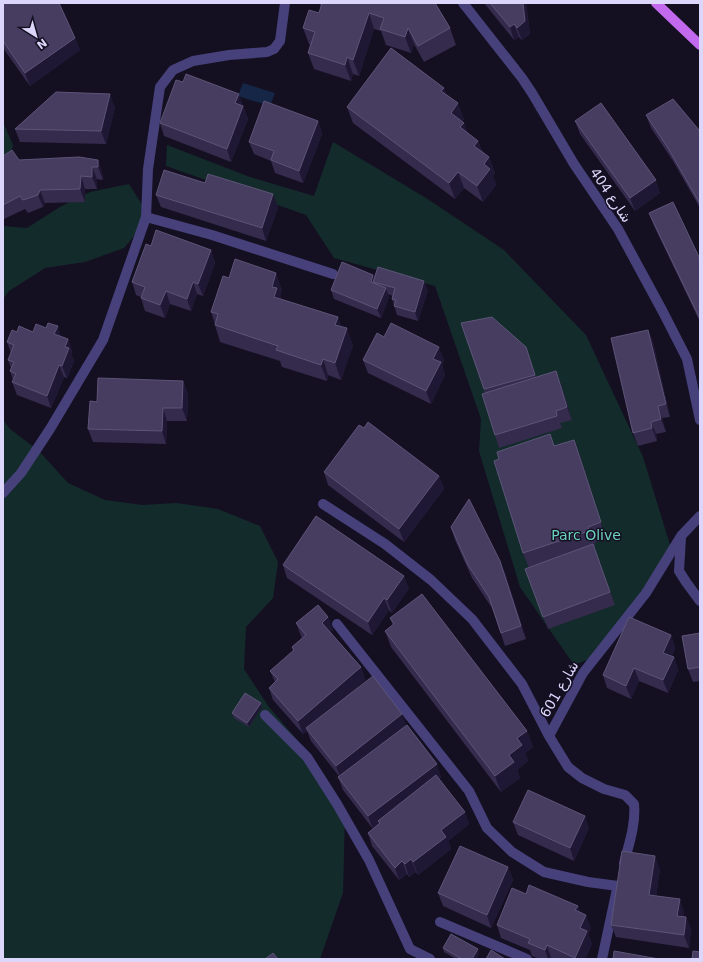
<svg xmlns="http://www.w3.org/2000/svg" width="703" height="962" font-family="'DejaVu Sans','Noto Sans Arabic',sans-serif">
<rect width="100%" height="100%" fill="#141022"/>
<path fill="#142b2b" d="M3 122 13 145 3 185Z
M333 142 426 198 504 250 586 335 643 457 671 548 600 655 574 665 520 587 479 451 481 419 435 286 334 258 306 215 166 166 167 145 250 177 314 196Z
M129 184 150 217 124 248 85 262 45 268 9 291 3 299V226L27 228 60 207 90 192Z
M3 420 10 429 39 451 68 483 105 500 142 505 177 503 218 509 260 526 278 562 273 598 246 627 244 669 269 707 299 742 325 776 345 814 343 893 320 959H3Z"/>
<path fill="#152647" d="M243 83 275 93 270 106 238 96Z"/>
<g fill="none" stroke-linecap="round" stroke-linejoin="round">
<path stroke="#46417b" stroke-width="10" d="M463 3 522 78 532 93 574 164 618 229 663 312 687 359 700 420
M146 217 212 235 333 274
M3 493 21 473 50 429 103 340 146 217 148 169 160 87 173 70 193 61 229 55 267 52 274 49 280 41 285 3
M323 504 385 544 431 580 472 619 522 684 549 736
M681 538 679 571 686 582 700 601
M337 624 469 791 487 828 512 852 544 872 588 882 618 886
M265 715 307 757 337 804 369 860 410 949 430 959
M624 863C629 844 636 824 634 804L625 795 604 789 582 778 568 767 549 736 583 673 646 593 681 536 700 516
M440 922 527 959
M602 959 617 889"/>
<path stroke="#c369ee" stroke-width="10" d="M656 3 700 45"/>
</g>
<path fill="#342b4d" d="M3 3 75 38 80 50 30 86 3 48Z
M319 3H435L450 28 456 45 424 62 414 44 411 53 386 45 381 31 374 29 359 76 353 74 351 81 314 69 308 53 310 45 309 44 303 28 319 13 321 6Z
M484 3H526L530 34 522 40 519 37 514 40Z
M444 88 446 95 464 119 462 122 464 123 467 132 478 141 482 151 489 157 495 173 493 176 496 185 483 202 464 188 455 199 353 123 347 107Z
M243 106 248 119 231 162 164 136 160 123Z
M115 107 106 144 20 142 15 129Z
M646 115 700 133V208L673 161 651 128Z
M318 121 322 134 303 183 275 173 271 161 254 154 249 142Z
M575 121 660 193 635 211 580 134Z
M3 156 19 160H98L102 173 103 180 97 179V189H85V202L45 203 43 207 28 213 25 209 4 219 3 216Z
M156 195 278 207 266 241 161 207Z
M649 213 700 259V322L654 226Z
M151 246 211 250 215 263 203 296 197 294 191 311 170 304 165 318 145 311 141 298V297L136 295 132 282Z
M373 275 374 278 428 290 418 321 397 315 392 299 393 296 388 294 389 297 381 318 334 299 331 290Z
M229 278 282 289 280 296 281 299 338 317 341 327 353 345 341 380 328 375 327 381 282 367 280 361 220 342 215 325V324L211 312Z
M461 323 526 347 536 377 556 371 561 384 572 420 560 423 562 428 499 448 495 435 485 393Z
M648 330 653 342 670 417 662 418 666 432 656 434 657 441 638 446 633 433Z
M17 332H33L61 336 68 339 72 351 71 354 74 361 67 378 64 377 51 408 17 395 12 382 13 380 10 371 11 368 8 360 11 353 7 342Z
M384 337 444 360 442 365 445 375 431 404 368 373 363 360Z
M183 381 188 394 187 421H167L166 444 93 442 88 429 97 402Z
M364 428 439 476 444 489 404 542 328 485 324 472Z
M574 440 580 456 606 539 594 543 595 547 594 548 615 605 548 629 525 569 529 568 523 553 554 446Z
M451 527 505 573 526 639 505 646 492 608 472 578 455 540Z
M283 565 409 588 392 613 389 610 372 635 287 578Z
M328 617 333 630 330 632 361 667 365 680 345 698 406 725 441 777 439 779 469 824 448 841 451 849 418 875 416 872 409 877 407 874 399 880 372 846 368 833 373 829 343 790 338 777 339 776 311 741 307 731 303 734 273 700 269 688 275 682 270 671 293 651 292 647 302 638 301 636 296 623Z
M390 618 527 731 533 747 525 753 528 761 517 770 520 778 501 792 391 647 385 631 393 625Z
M700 633V681L693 682 688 669Z
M671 635 675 648 672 656 674 657 678 670 668 693 639 681 631 699 607 688 603 675Z
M261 703 262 707 249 727 234 718 232 713Z
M513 822 589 828 574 861 518 835Z
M508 867 513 880 491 928 443 906 438 893Z
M660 869 656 896 684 912 683 917H686L691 930 689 948 616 937 611 925Z
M526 894 578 906 580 912 591 928 588 934 592 944 585 959H554L551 958V959H540L532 956 530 950 501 938 497 925Z
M443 948 479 954 476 959H456L444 952Z"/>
<path fill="#1f1834" d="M523 3H526L530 34 522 40 517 28Z
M369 13 374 29 359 76 353 60Z
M514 24 519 37 514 40 510 27Z
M408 28 414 44 411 53 405 37Z
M75 38 80 50 30 86 25 73Z
M347 57 353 74 351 81 345 65Z
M444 88 450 104 441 91Z
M110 94 115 107 106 144 101 131Z
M239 94 248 119 231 162 227 149 235 103Z
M458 103 464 119 456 129 451 113Z
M318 121 322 134 303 183 299 171Z
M464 123 470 139 460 127Z
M478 141 484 157 474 146Z
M489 157 495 173 493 176 496 185 483 202 477 186 484 164Z
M98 160 102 173 103 180 98 167Z
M92 167 97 179V189L92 177Z
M458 172 464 188 455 199 449 183Z
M81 176 85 189V202L80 189Z
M656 180 660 193 635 211 630 198Z
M40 190 45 203 43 207 38 195Z
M273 194 278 207 266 241 262 228Z
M211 250 215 263 203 296 198 284Z
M276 273 282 289 280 296 283 305 274 297 272 287Z
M373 275 376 283 373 282 375 287 371 282Z
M424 281 428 290 418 321 415 312Z
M193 282 197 294 191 311 187 299Z
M386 288 389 297 381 318 377 309Z
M166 291 170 304 165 318 160 305Z
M338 317 344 334 335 325Z
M58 326 62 339 54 334Z
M347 328 353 345 341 380 335 363Z
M648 330 653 342 670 417 666 404Z
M68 339 72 351 71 354 74 361 67 378 62 366 65 347Z
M439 347 444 360 442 365 445 375 431 404 426 391 433 359Z
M323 359 328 375 327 381 321 365Z
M59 365 64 377 51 408 47 396Z
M556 371 561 384 572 420 567 407Z
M183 381 188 394 187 421 182 408Z
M658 406 662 418 666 432 661 419Z
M163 408 167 421 166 444 162 431Z
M651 422 656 434 657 441 652 428Z
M574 440 580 456 606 539 601 522Z
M439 476 444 489 404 542 399 529Z
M500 561 505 573 526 639 521 626Z
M404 576 409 588 392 613 387 600Z
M384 598 389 610 372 635 368 622Z
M328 617 333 630 327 635 322 623Z
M671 635 675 648 668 665 663 653Z
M674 657 678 670 668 693 663 680Z
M361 667 365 680 308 730 306 728 307 731 303 734 298 721Z
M634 668 639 681 631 699 626 686Z
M261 703 262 707 249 727 247 723Z
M402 714 407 727 341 779 336 766Z
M527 731 533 747 525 753 528 761 517 770 520 778 501 792 495 776 509 755 517 738Z
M437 764 441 777 380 823 378 821 379 824 373 829 368 816Z
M465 812 469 824 448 841 451 849 418 875 413 862 441 830Z
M585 816 589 828 574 861 570 848Z
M655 856 660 869 654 908 649 895Z
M411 859 416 872 409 877 405 864Z
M402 861 407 874 399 880 395 868Z
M508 867 513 880 491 928 487 915Z
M680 899 684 912 682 929 677 916Z
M578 906 582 919 575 910Z
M586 915 591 928 588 934 592 944 585 959H576L575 958 580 928Z
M686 917 691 930 689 948 684 935Z
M547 945 551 958V959H548L545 950Z
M478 949 479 954 476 959H472Z"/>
<path fill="#463d60" stroke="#5d5578" d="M3 3H59L75 38 25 73 3 41Z
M322 3H435L450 28 418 46 408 28 405 37 380 29 384 18 369 13 353 60 347 57 345 65 308 53 315 32 303 28 309 10 319 13Z
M490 3H523L525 21 517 28 514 24 510 27Z
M391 48 444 88 441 91 458 103 451 113 464 123 460 127 478 141 474 146 489 157 484 164 490 169 477 186 458 172 449 183 347 107Z
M186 74 239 94 235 103 243 106 227 149 160 123 176 80 183 82Z
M56 92 110 94 101 131 15 129Z
M673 99 699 130 700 133V204L668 148 646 115Z
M264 101 318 121 299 171 271 160 274 151 249 142Z
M601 103 656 180 630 198 575 121Z
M12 150 19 160 79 157 98 160V167H92V177L81 176 80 189 40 190 38 195 23 200 20 196 3 205V156Z
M164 170 205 183 208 174 273 194 262 228 156 195Z
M673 202 700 259V319L649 213Z
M156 230 211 250 198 284 193 282 187 299 166 291 160 305 141 298 145 287 132 282 146 244 151 246Z
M235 259 276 273 272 287 277 288 274 297 338 317 335 325 347 328 335 363 323 359 321 365 276 350 278 346 215 325 218 314 211 312 223 276 229 278Z
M342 262 373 275 371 282 386 288 377 309 331 290Z
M378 267 424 281 415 312 394 306 396 300 392 299 395 288 373 282Z
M492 317 526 347 535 375 484 389 461 323Z
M48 323 58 326 54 334 68 339 65 347 69 348 62 366 59 365 47 396 12 382 16 374 10 371 14 362 8 360 14 345 7 342 12 330 17 332 19 326 33 332 36 324 46 328Z
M391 323 439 347 433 359 441 362 426 391 363 360 377 333 384 337Z
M648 330 666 404 658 406 661 419 651 422 652 428 633 433 611 338Z
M556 371 567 407 556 411 557 416 495 435 482 394Z
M98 378 183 381 182 408H163L162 431 88 429 90 401 97 402Z
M368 422 439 476 399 529 324 472 359 425 364 428Z
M550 434 554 446 574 440 601 522 588 527 589 531 523 553 494 461 499 459 497 452Z
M469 499 500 561 521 626 501 633 489 597 468 565 451 527Z
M316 516 404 576 387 600 384 598 368 622 283 565Z
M593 544 610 592 543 617 525 569Z
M422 594 527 731 517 738 522 745 509 755 514 762 495 776 385 631 394 624 390 618Z
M318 605 328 617 322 623 361 667 298 721 269 688 278 679 270 671 294 650 292 647 306 635 296 623Z
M629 617 671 635 663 653 674 657 663 680 634 668 626 686 603 675Z
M700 633V667L688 669 682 636Z
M373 676 402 714 336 766 306 728Z
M245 693 261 703 247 723 232 713Z
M407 725 437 764 368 816 338 777Z
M436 775 465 812 441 830 446 837 413 862 411 859 405 864 402 861 395 868 368 833 380 823 378 821Z
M528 790 585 816 570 848 513 822Z
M460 846 508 867 487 915 438 893Z
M622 851 655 856 649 895 680 899 677 916 686 917 684 935 611 925Z
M529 885 578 906 575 910 586 915 580 928 587 931 575 958 547 945 545 950 528 943 530 939 497 925 512 888 526 894Z
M451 934 478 949 472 959H462L443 948Z
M491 950 505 959H486Z
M614 951 659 959H613Z
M693 951 700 952V959H692Z
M273 953 278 959H265Z"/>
<g text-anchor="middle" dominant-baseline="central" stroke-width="3" stroke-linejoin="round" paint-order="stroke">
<g font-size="14" fill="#dcd6fa" stroke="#141022">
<text transform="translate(611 195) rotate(56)">شارع 404</text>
<text transform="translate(559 689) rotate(-60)">شارع 601</text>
</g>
<g font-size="14" fill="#6ad2bd" stroke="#141022">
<text x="586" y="535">Parc Olive</text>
</g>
</g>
<rect width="703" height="962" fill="none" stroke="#dcd6fa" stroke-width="8"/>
<g transform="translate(36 36) rotate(143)" stroke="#141022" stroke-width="3" paint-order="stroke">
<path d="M0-3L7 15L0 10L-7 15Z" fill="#dcd6fa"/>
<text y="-6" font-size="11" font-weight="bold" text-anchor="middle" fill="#dcd6fa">N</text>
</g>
</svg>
